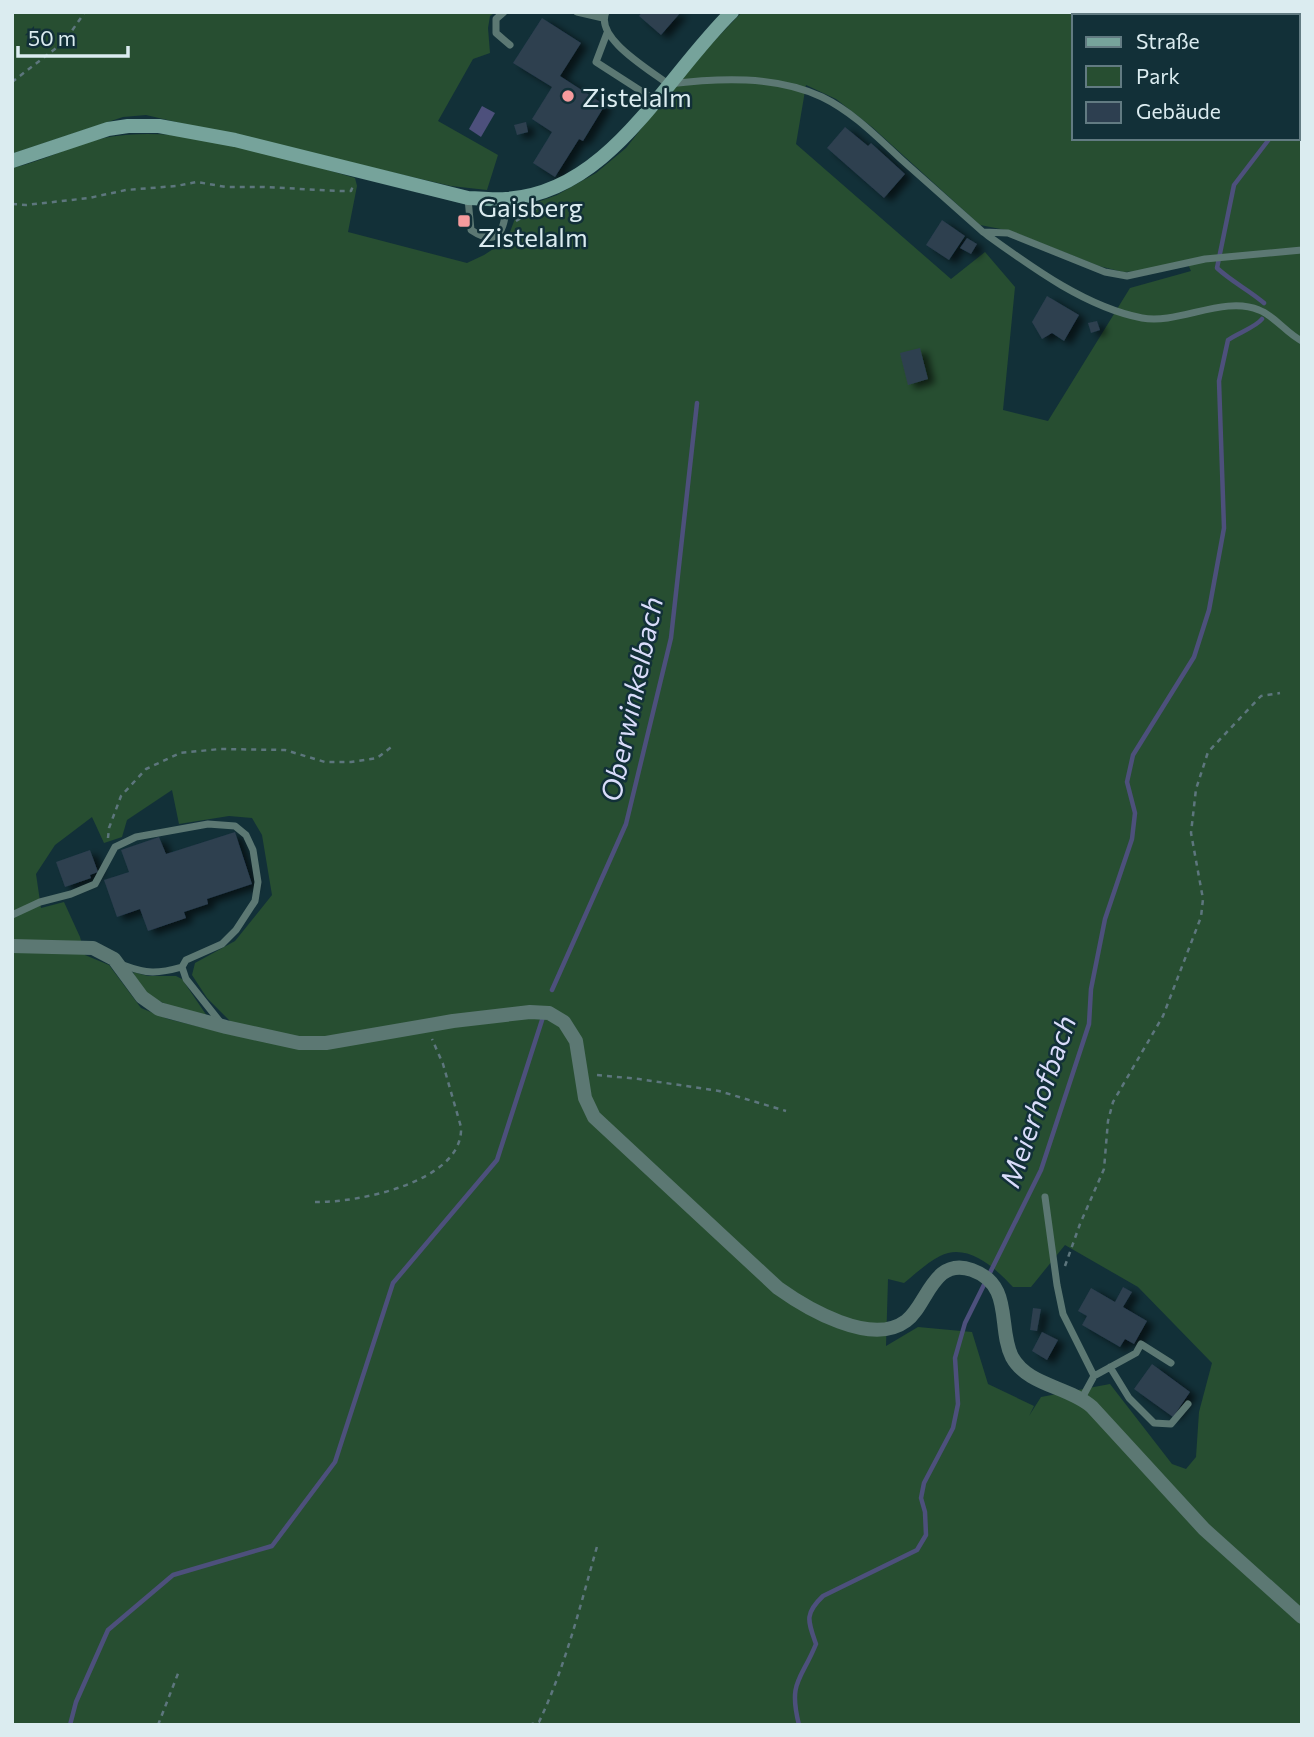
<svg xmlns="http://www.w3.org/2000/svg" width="1314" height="1737" font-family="Commissioner,sans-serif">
<defs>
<filter id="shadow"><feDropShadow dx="7" dy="4" stdDeviation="3.5" flood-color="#0009"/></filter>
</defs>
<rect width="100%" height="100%" fill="#123038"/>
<path fill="#274e31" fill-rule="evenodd" d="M12 12H496L490 16 488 28 490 53 473 59 438 121 498 155 487 190 451 186 146 115 123 117 14 153Z
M742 12H1302V1725H12V168C45 161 75 143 109 137 187 124 280 156 355 178L357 186 348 232 467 263 484 255 507 240 516 216 532 204 557 195 596 173 626 148 693 63ZM1074 16H1298V138H1074ZM806 85 836 99 872 127 980 225 1011 231 1099 266 1123 272 1144 271 1186 260 1191 271 1130 288 1048 421 1003 410 1015 287 985 252 951 279 796 144ZM172 790 179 824 229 816 252 818 262 835 272 895 235 941 195 963 192 975 207 998 231 1022 229 1034 168 1019 141 1008 109 965 85 955 80 937 64 902 41 908 36 874 55 845 92 817 104 843 122 837 127 820ZM1065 1245 1138 1287 1212 1363 1199 1412 1196 1457 1186 1469 1172 1464 1110 1384 1041 1397 1029 1416 1034 1406 988 1384 972 1332 918 1327 886 1346 888 1279 904 1283C915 1274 928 1262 940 1256 968 1242 996 1269 1013 1287H1031Z
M133 972 148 976H176L182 979 207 1016C178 1009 144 1003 133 972Z"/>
<path fill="#4d507c" d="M482 106 495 113 481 137 469 129Z"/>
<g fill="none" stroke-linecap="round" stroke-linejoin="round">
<path stroke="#4d507c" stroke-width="4.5" d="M1298 94 1302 86
M1264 303C1249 290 1232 282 1217 268L1234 185 1270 138
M552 990 626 824 671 638 697 403
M70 1725 76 1702 108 1630 173 1575 272 1546 335 1462 393 1283 497 1160 543 1017
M799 1725C788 1681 801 1681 816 1644 808 1621 804 1614 823 1596L917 1550 926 1535 925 1512 921 1498 924 1483 953 1428 958 1404 955 1358 965 1323 1041 1170 1089 1024 1091 989 1105 919 1132 839 1135 813 1127 782 1133 755 1194 657 1209 610 1224 528 1219 381 1228 340C1238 333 1256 327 1262 319"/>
</g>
<path fill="#2d3f50" filter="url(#shadow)" d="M642 12H681L661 35 639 16Z
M542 18 581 43 560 76 605 105 583 141 579 139 555 177 533 163 552 132 532 119 552 87 513 63Z
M526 122 528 132 517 135 514 125Z
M845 127 868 146 871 143 905 174 884 198 827 148Z
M942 220 965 236 949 260 926 245Z
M967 238 977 244 971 254 960 248Z
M1047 296 1079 315 1064 341 1052 333 1042 339 1032 322Z
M1097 321 1100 330 1091 333 1088 323Z
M920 348 928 379 908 385 900 353Z
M235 832 252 884 207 899 208 904 184 912 186 918 148 931 140 909 117 917 104 880 129 872 121 850 159 837 166 854Z
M90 850 98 872 90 875 91 878 65 887 56 862Z
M1123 1287 1132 1292 1123 1307 1147 1321 1134 1344 1125 1339 1120 1347 1082 1325 1087 1316 1078 1311 1091 1288 1115 1302Z
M1033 1308 1041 1309 1037 1331 1030 1330Z
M1042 1332 1058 1340 1047 1360 1032 1351Z
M1152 1364 1190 1392 1173 1417 1134 1389Z"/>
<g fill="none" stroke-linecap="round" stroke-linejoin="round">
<path stroke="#5d767d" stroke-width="2.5" stroke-dasharray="5 5" stroke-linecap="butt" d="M12 82 64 42 85 12
M12 204 26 205 89 198 126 190 176 186 197 182 226 187H264L340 191H351L354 183
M516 221 537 208
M108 838 109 828 121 796 146 769 180 753 220 749 285 750 325 762H351L377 758 394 745
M597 1075 639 1079 719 1091 786 1111
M315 1202C357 1203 464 1182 461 1127L443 1064 432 1039
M1065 1266 1080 1224 1104 1169 1108 1121 1113 1102 1163 1016 1201 917 1203 899 1191 833 1196 789 1208 752 1261 696 1280 693
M158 1725 179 1671
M529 1725 539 1722C566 1665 581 1603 598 1543"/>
<path stroke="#5c7873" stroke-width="7" d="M504 12 496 19V33L510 45
M577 12 603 18
M606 12C594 38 650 70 668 84 718 78 775 75 822 97 853 112 877 137 902 160 929 184 956 208 983 232L1008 233 1105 272 1127 276 1205 259 1302 250
M607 33 596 62 655 100
M468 199 471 230C503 251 505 223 507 199
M983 232C1030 266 1085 307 1142 318 1178 325 1224 295 1259 310 1275 316 1286 333 1302 341
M12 915 40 902 71 894 95 884 115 847 136 837 208 824 235 826 246 835 253 850 258 882 255 901 236 930 222 944 186 960 182 967 186 979 221 1023
M123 965C147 974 157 974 182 967
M1045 1197 1057 1285 1063 1314 1094 1376
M1110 1367 1129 1398 1154 1423 1171 1424 1188 1404
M1082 1398 1094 1376 1136 1353 1141 1344 1171 1363"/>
<path stroke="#5c7873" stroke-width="14" d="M12 946 93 948 114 959 142 997 159 1009 226 1027 299 1043H326L453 1021 530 1012 549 1013 564 1022 576 1041 585 1098 594 1117 778 1288C806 1308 871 1347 906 1321 927 1306 933 1256 972 1270 1014 1285 997 1327 1012 1357 1028 1386 1068 1386 1092 1407L1204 1529 1302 1617"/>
<path stroke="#76a39b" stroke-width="14" d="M12 161 108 129 128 126H159L235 140 468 198C481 198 494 200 506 199 610 193 664 78 732 12"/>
</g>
<g fill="#f59b9d" stroke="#123038" stroke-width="2.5">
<circle cx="568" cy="96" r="7"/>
<rect x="457" y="214" width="14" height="14" rx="3.5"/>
</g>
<g text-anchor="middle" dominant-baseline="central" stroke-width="5" stroke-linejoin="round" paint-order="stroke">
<g font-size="26" fill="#dbecf0" stroke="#123038" text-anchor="start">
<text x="582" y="96">Zistelalm</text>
<text x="478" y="206">Gaisberg<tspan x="478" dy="30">Zistelalm</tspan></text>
</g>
<g font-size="28" font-style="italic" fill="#d9dcfa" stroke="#123038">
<text transform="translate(631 699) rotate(-78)">Oberwinkelbach</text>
<text transform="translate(1037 1101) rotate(-71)">Meierhofbach</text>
</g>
</g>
<rect width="1314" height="1737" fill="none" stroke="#dbecf0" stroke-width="28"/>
<rect x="1072" y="14" width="228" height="126" fill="#123038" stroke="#627b82" stroke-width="2"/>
<rect x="1086" y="37" width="35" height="10" fill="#76a39b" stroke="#627b82" stroke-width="2"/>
<text x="1136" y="49" font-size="21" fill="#dbecf0">Straße</text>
<rect x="1086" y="66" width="35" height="21" fill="#274e31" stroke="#627b82" stroke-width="2"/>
<text x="1136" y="84" font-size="21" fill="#dbecf0">Park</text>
<rect x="1086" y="102" width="35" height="21" fill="#2d3f50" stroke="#627b82" stroke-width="2"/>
<text x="1136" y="119" font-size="21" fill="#dbecf0">Gebäude</text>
<path d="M18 46v10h110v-10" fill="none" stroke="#dbecf0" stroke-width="3.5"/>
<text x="28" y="46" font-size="21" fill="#dbecf0" stroke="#123038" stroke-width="5" paint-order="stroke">50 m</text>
</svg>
